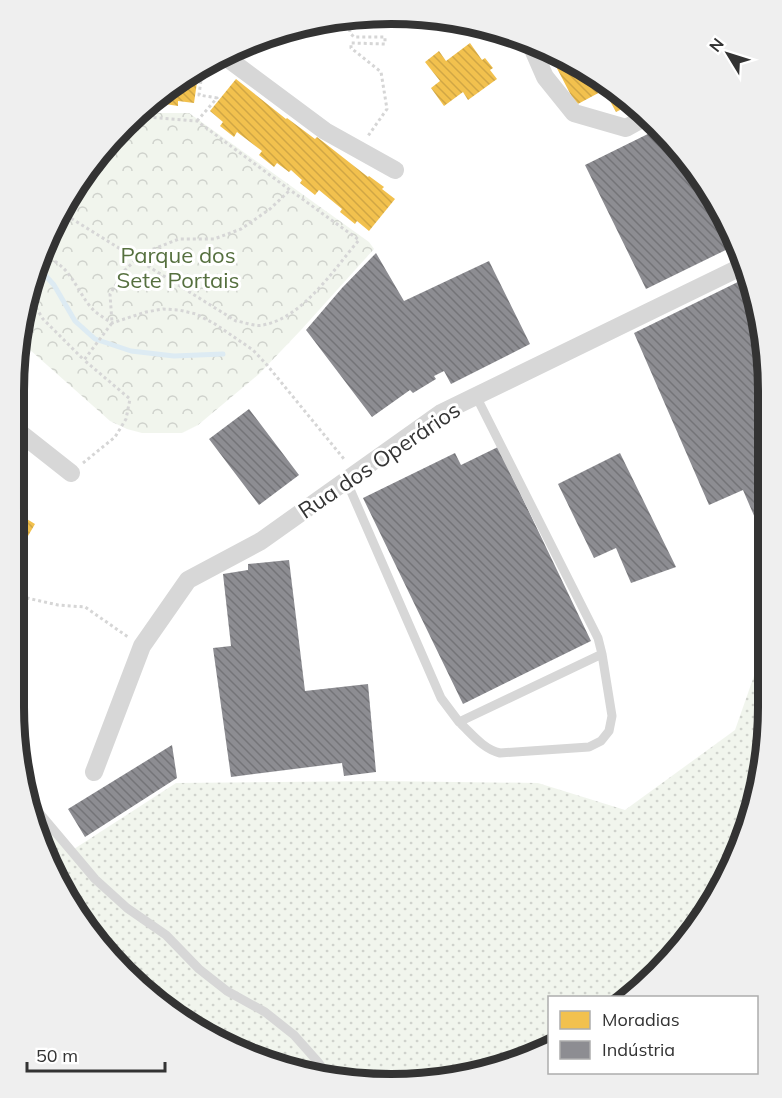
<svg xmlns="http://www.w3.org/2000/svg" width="782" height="1098" font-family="Mulish,sans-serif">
<defs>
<pattern id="grass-dots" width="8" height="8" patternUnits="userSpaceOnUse" patternTransform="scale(1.5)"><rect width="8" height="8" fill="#f1f5ed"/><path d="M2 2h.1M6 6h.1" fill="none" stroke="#cfd2cc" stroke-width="1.8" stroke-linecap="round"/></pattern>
<pattern id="park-crowns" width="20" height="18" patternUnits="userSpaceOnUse" patternTransform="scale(1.5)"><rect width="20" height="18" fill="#f1f5ed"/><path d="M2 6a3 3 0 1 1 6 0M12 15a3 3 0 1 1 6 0" fill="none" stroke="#cfd2cc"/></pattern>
<pattern id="homes-back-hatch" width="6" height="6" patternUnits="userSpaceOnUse" patternTransform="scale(1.5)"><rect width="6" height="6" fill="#f2c14e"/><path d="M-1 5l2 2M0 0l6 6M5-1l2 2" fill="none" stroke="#d0a645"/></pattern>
<pattern id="industry-back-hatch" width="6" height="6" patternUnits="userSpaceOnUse" patternTransform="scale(1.5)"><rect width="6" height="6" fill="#8d8d92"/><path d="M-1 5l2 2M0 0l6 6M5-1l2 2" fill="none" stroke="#747478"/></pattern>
</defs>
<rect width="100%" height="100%" fill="#fff"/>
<path fill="url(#grass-dots)" d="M767 639 768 731 729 874 640 991 629 997 550 998 549 1047 536 1056 441 1081H341L224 1046 142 991 77 916 31 816 74 849 176 783 381 781 538 783 625 810 735 730Z"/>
<path fill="url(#park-crowns)" d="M138 113H189L369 242 374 249 301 330 259 374 198 425 182 433H142L127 429 110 421 20 341 21 317 64 202Z"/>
<path fill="url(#homes-back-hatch)" d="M470 43 482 60 485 58 493 68 490 70 497 79 468 100 463 92 444 106 431 88 440 81 425 62 439 51 446 61Z
M547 49 558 53 628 106 616 112 604 90 576 105Z
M198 75 194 103 178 101V106L159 103V99H157Z
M236 79 286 119 287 118 315 139 317 137 368 177 369 176 384 187 382 189 395 199 369 231 357 221 355 224 340 212 342 209 319 190 315 195 300 183 302 180 291 170 289 172 277 163 274 167 259 155 262 151 237 132 234 137 220 126 223 122 210 111Z
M17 513 35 524 21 548 17 546Z"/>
<path fill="url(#industry-back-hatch)" d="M658 129 675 142 738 244 646 289 585 165Z
M376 253 404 301 489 261 530 344 451 384 444 371 434 376 436 379 413 393 410 390 372 417 306 330 342 288Z
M748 277 765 341 766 513 755 518 743 490 709 505 634 333Z
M249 409 299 475 259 505 209 439Z
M498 447 591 641 463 704 363 498 455 453 461 465Z
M620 453 676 567 631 583 616 548 594 558 558 484Z
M289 560 305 691 368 684 376 772 344 776 342 763 231 777 213 648 231 646 223 574 248 570V564Z
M172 745 177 778 85 837 68 809Z"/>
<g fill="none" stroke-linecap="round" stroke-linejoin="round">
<path stroke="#ddebf3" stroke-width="5" d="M38 272 45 275 54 285 75 321 95 339 131 351 174 356 223 354"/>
<path stroke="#d6d6d6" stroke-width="3" stroke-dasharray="3 3" stroke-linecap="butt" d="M349 23 350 33 354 37H385V44L351 43V48L381 72 387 109 368 136
M197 121 217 98 199 95 202 73
M61 212 236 321C244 322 255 327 263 325 303 318 334 269 359 240L290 190 197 121 135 116
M49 243 55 242 65 214 67 198
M44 256C70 266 74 285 89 305 95 313 104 318 112 323L146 312 163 309 179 310 196 314 215 324 253 350 267 365 344 459
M28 299 32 301 43 319 84 360
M83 463 115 437 126 419 130 399 84 360 112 323 110 294 125 270 143 253 179 239H214L241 229 270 209 290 190
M16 592 27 598 58 605 85 607 128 637"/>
<path stroke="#d7d7d7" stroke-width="9" d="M346 480 441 698 459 722 602 654 598 638 476 396
M459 722C472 734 483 749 500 753L589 747 601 741 609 731 612 716 602 654
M25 796 95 879 127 908 166 935 199 969 227 991 265 1012 294 1035 318 1062 329 1077"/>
<path stroke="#d7d7d7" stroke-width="18" d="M531 45 545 77 574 113 626 128 644 118
M227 58 325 131 395 170
M19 432 71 473
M94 772 142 646 188 580 261 541 441 413 745 265"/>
</g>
<g text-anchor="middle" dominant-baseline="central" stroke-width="6" stroke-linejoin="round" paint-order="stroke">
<g font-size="22" fill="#56703f" stroke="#fff">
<text x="178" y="255">Parque dos<tspan x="178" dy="25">Sete Portais</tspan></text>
</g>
<g font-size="22" fill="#333" stroke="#fff">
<text transform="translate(379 460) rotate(-34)">Rua dos Operários</text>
</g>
</g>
<path d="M0 0H782V1098H0ZM391 24H391A367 367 0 0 1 758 391V707A367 367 0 0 1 391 1074H391A367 367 0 0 1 24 707V391A367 367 0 0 1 391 24Z" fill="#efefef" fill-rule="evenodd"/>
<path fill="none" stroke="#333" stroke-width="8" d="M391 24H391A367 367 0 0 1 758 391V707A367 367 0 0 1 391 1074H391A367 367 0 0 1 24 707V391A367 367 0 0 1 391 24Z"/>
<rect x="548" y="996" width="210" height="78" fill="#ffffff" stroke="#adadad" stroke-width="1.5"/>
<rect x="560" y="1011" width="30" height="18" fill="#f2c14e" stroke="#adadad" stroke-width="1.5"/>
<text x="602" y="1026" font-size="18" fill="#333333">Moradias</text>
<rect x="560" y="1041" width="30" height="18" fill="#8d8d92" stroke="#adadad" stroke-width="1.5"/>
<text x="602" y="1056" font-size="18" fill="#333333">Indústria</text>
<g transform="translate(728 54) rotate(308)" stroke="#ffffff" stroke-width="4.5" paint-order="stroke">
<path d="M0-4.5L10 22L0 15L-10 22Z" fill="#333333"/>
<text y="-9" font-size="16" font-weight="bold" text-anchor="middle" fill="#333333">N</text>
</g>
<path d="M27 1062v9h138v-9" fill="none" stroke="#333333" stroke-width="3"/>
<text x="36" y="1062" font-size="18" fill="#333333" stroke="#ffffff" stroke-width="4.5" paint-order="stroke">50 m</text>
</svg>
